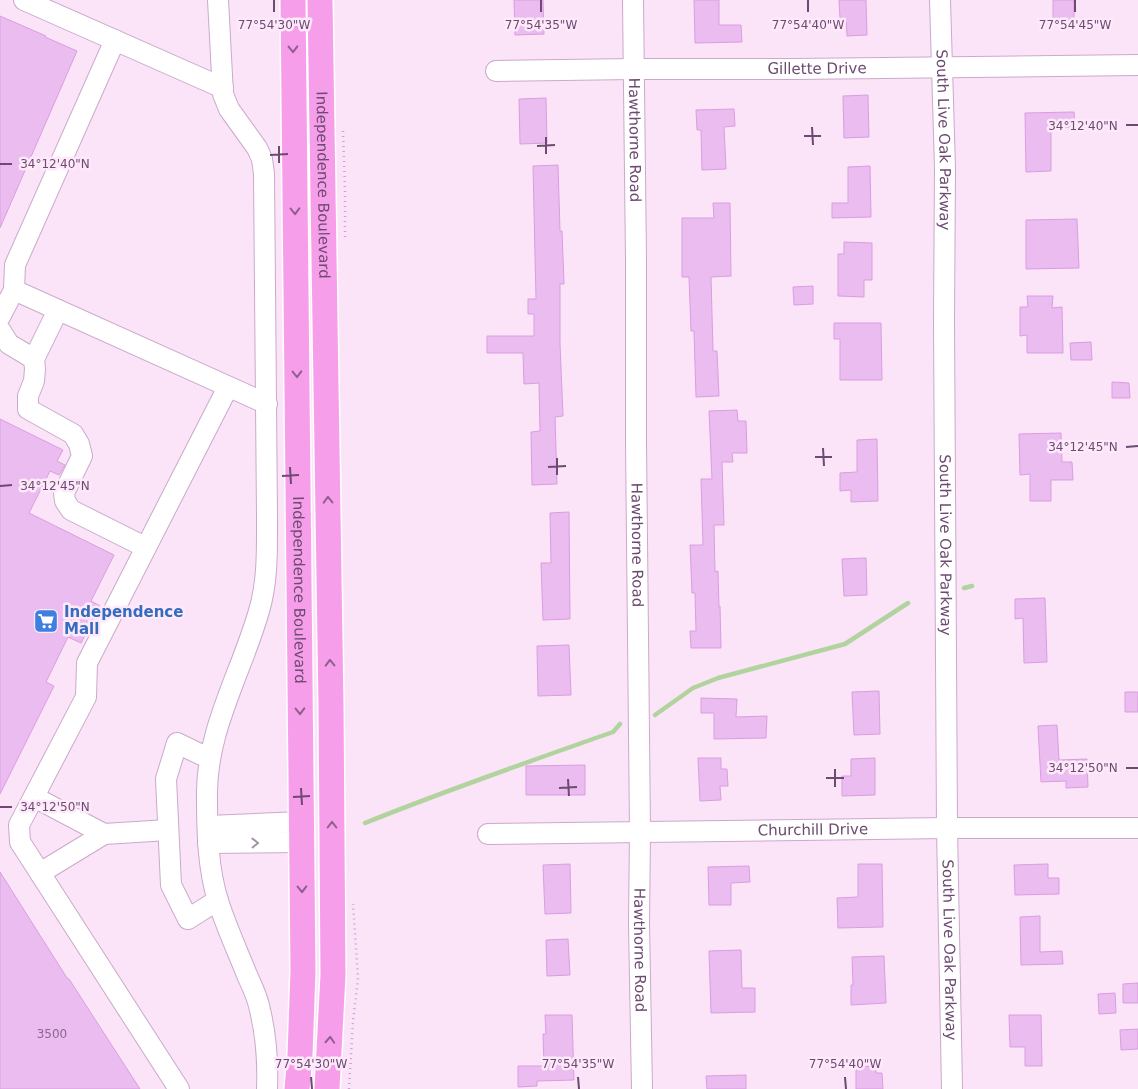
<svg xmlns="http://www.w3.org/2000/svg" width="1138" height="1089" font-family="'DejaVu Sans',sans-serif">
<rect width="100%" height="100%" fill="#fbe3f8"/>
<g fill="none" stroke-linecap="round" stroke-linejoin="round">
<path stroke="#b1d49f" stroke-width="4.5" d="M964 588 972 586
M655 715 693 688 718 678 845 644 908 603
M365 823C447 790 530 761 613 732L620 724"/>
</g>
<path fill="#ebbcef" stroke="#da9de1" d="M514 0H543L544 34 515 35Z
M694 0H719V25H741L742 42 695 43Z
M839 0H866L867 35 847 36 846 19H840Z
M1053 0H1074V21H1053Z
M0 16 46 36 45 37 77 51 0 228Z
M868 95 869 137 844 138 843 96Z
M546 98 547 143 520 144 519 99Z
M734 109 735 126 724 127 726 169 702 170 701 130H697L696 110Z
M1074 112 1075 127 1051 128V171L1026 172 1025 113Z
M558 165 560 231H562L564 284H560V344L563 416 555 417 557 484 532 485 531 432 540 431 539 383 524 384 523 353H487V336H534V314H528V299H536L533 166Z
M870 166 871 217 832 218V203H848V167Z
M713 203H730L731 276 711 277 713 351H717L719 396 696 397 694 331H691L689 277H682V218H714Z
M1077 219 1079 268 1026 269V220Z
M844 242 872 243V280H864V297L838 296V254H844Z
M813 286V304L794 305 793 287Z
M1027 296H1053L1052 308 1062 307 1063 353H1027V335L1020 336V307H1028Z
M834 323H881L882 380H840V339H834Z
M1091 342 1092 360H1071L1070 343Z
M1112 382 1129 383 1130 398H1112Z
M737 410 738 421H746L747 453H732L733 462H722L724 525H714L715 572 718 571 719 607 720 606 721 648H691L690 631H696L695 593H692L690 545H703L701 479H712L709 411Z
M0 419 63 450 57 461 65 465 59 475 50 471 29 513 114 555 91 601 100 606 81 643 68 637 46 682 54 686 0 794Z
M1061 433 1062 462H1072L1073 480H1051V501H1030V474L1020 475 1019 434Z
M877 439 878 501 851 502V490L840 491V473L857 472V440Z
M569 512 570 619 543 620 541 563H551L550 513Z
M866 558 867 595 844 596 842 559Z
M1045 598 1047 662 1024 663 1023 618 1015 619V599Z
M569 645 571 695 538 696 537 646Z
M879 691 880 734 854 735 852 692Z
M1125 692H1138V712H1125Z
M701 698 737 699 736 717 767 716 766 738 714 739V713H701Z
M1057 725 1059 760 1087 759 1088 787 1066 788V781L1041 782 1038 726Z
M698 758H721V769H727L728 786H720L721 800 700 801Z
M875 758V795L842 796V776H851V759Z
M585 765V795H526V766Z
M570 864 571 913 545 914 543 865Z
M858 864H882L883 927 838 928 837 898 858 897Z
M1048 864V878H1059V894L1015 895 1014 865Z
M749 866 750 882 731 883V905H709L708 867Z
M0 872 67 978 69 979 140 1089H0Z
M1040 916V952L1062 951 1063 964 1021 965 1020 917Z
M568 939 570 975 547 976 546 940Z
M741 950 742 988H755V1012L711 1013 709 951Z
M884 956 886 1003 851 1005V985H853L852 957Z
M1138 983V1003H1123V984Z
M1115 993 1116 1013 1099 1014 1098 994Z
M545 1015H572L574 1080 537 1081V1086L518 1087V1066H544L543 1034H546Z
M1009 1015H1041L1042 1066H1025V1047H1010Z
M1138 1029V1049L1121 1050 1120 1030Z
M876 1066V1073H882L883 1089H856V1067Z
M746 1075V1089H707L706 1076Z"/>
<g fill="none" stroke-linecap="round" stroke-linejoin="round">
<defs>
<g id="minor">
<path d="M24 0 223 88"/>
<path d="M218 0 223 94 229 109 257 148 262 159 264 174 267 517C267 548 268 581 259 611 241 674 205 732 207 799 207 833 208 868 218 901 226 926 237 950 247 975 252 986 258 998 260 1010 266 1035 268 1063 267 1089"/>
<path id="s1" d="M633 0 636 261V442L640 832 639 924 642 1089"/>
<path id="s2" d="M940 0 945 168 944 321 947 828 952 1089"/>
<path id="s3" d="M496 71 633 69H794L1138 65"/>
<path d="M14 290 267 404"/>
<path d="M0 317 14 290 15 265 115 40"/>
<path d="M0 330 9 344 34 359 35 369 34 381 28 396V409L73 434 79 444 82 456 64 493 65 501 71 510 145 547"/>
<path d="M34 359 58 310"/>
<path d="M210 759 177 743 166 779 171 885 188 919 218 900"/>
<path d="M34 797 104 834"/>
<path d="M208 826 301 822"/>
<path id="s4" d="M488 834 947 828H1138"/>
<path d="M208 843 302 842"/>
<path d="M40 873 104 834 168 830"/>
<path d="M179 1089 20 842 19 825 86 697 87 663 228 387"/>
</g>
<g id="major">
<path id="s5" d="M293 0 303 971 300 1055 297 1089"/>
<path id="s6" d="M320 0 331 705 333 975 327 1089"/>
</g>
</defs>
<use href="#minor" stroke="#caaacb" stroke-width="22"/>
<use href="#major" stroke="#fff" stroke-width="28"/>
<path stroke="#ce9fd3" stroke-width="2.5" stroke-dasharray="1 4" stroke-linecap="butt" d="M343 131 345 189V241
M349 1089 353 1021 358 978 353 904"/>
<use href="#minor" stroke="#fff" stroke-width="20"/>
<use href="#major" stroke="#f79eea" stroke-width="25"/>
</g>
<defs><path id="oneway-chevron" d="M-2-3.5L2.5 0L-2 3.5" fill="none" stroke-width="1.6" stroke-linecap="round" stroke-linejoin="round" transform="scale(1.25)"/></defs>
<g stroke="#8f5f8f">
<use href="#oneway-chevron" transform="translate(293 49) rotate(89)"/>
<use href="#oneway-chevron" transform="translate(295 211) rotate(89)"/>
<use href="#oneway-chevron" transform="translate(297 374) rotate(89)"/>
<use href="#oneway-chevron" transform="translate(328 500) rotate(-91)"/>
<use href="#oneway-chevron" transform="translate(330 663) rotate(-91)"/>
<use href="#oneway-chevron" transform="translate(300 711) rotate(89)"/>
<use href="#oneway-chevron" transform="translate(332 825) rotate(-90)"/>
<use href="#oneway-chevron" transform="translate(302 889) rotate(89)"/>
<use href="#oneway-chevron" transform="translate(330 1040) rotate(-87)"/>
</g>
<use stroke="#a792aa" href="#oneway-chevron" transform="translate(255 843) rotate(-1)"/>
<path fill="none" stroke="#6c4a71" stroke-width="2" d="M274 0V12M541 0V12M808 0V12M1075 0V12M1126 125H1138M812 127 813 145M804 136H821M546 137V154M279 146V163M537 146 555 145M270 155 288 154M0 164H12M1126 447 1138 446M823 448 824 466M815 457H832M557 458V475M290 467 291 484M548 467 566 466M282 476 299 475M0 486 12 485M1126 768H1138M835 769V787M826 778H844M568 779 569 796M301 788 302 805M559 788 577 787M293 797 310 796M0 807H12M311 1077 312 1089M578 1077 579 1089M845 1077 846 1089"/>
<defs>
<symbol id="supermarket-square" viewBox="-11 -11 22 22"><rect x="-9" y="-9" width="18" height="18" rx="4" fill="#3f7fe0" stroke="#fee9fb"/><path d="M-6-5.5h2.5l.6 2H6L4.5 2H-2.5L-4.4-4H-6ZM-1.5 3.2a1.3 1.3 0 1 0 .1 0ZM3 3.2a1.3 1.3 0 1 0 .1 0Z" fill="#fff"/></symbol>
</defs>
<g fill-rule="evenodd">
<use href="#supermarket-square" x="32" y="607" width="28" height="28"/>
</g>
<g text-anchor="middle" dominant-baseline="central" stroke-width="5" stroke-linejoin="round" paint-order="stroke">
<g font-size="12" fill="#8c6690">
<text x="52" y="1034">3500</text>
</g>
<g font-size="15" fill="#6c4a71" stroke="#fee9fb">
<text stroke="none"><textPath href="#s3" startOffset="321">Gillette Drive</textPath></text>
<text stroke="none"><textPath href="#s1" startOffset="140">Hawthorne Road</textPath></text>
<text stroke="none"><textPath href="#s2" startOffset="140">South Live Oak Parkway</textPath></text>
<text stroke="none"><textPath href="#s6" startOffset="185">Independence Boulevard</textPath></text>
<text stroke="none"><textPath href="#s2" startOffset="545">South Live Oak Parkway</textPath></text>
<text stroke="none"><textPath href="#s1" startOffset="545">Hawthorne Road</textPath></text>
<text stroke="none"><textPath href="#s5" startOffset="590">Independence Boulevard</textPath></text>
<text stroke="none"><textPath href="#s4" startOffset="325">Churchill Drive</textPath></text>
<text stroke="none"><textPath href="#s1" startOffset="950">Hawthorne Road</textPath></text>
<text stroke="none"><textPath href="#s2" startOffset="950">South Live Oak Parkway</textPath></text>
</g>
<g font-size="15" font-weight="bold" fill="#366cbe" stroke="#fee9fb" text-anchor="start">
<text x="64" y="612">Independence<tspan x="64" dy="17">Mall</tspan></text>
</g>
</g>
<g font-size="12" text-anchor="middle" fill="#6c4a71" stroke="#fee9fb" stroke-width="5" stroke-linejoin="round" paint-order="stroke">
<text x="274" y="29">77°54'30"W</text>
<text x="541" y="29">77°54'35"W</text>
<text x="808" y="29">77°54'40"W</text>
<text x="1075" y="29">77°54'45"W</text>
<text x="1083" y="130">34°12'40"N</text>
<text x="55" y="168">34°12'40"N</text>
<text x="1083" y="451">34°12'45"N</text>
<text x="55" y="490">34°12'45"N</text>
<text x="1083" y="772">34°12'50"N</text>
<text x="55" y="811">34°12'50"N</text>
<text x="311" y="1068">77°54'30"W</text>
<text x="578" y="1068">77°54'35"W</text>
<text x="845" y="1068">77°54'40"W</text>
</g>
</svg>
